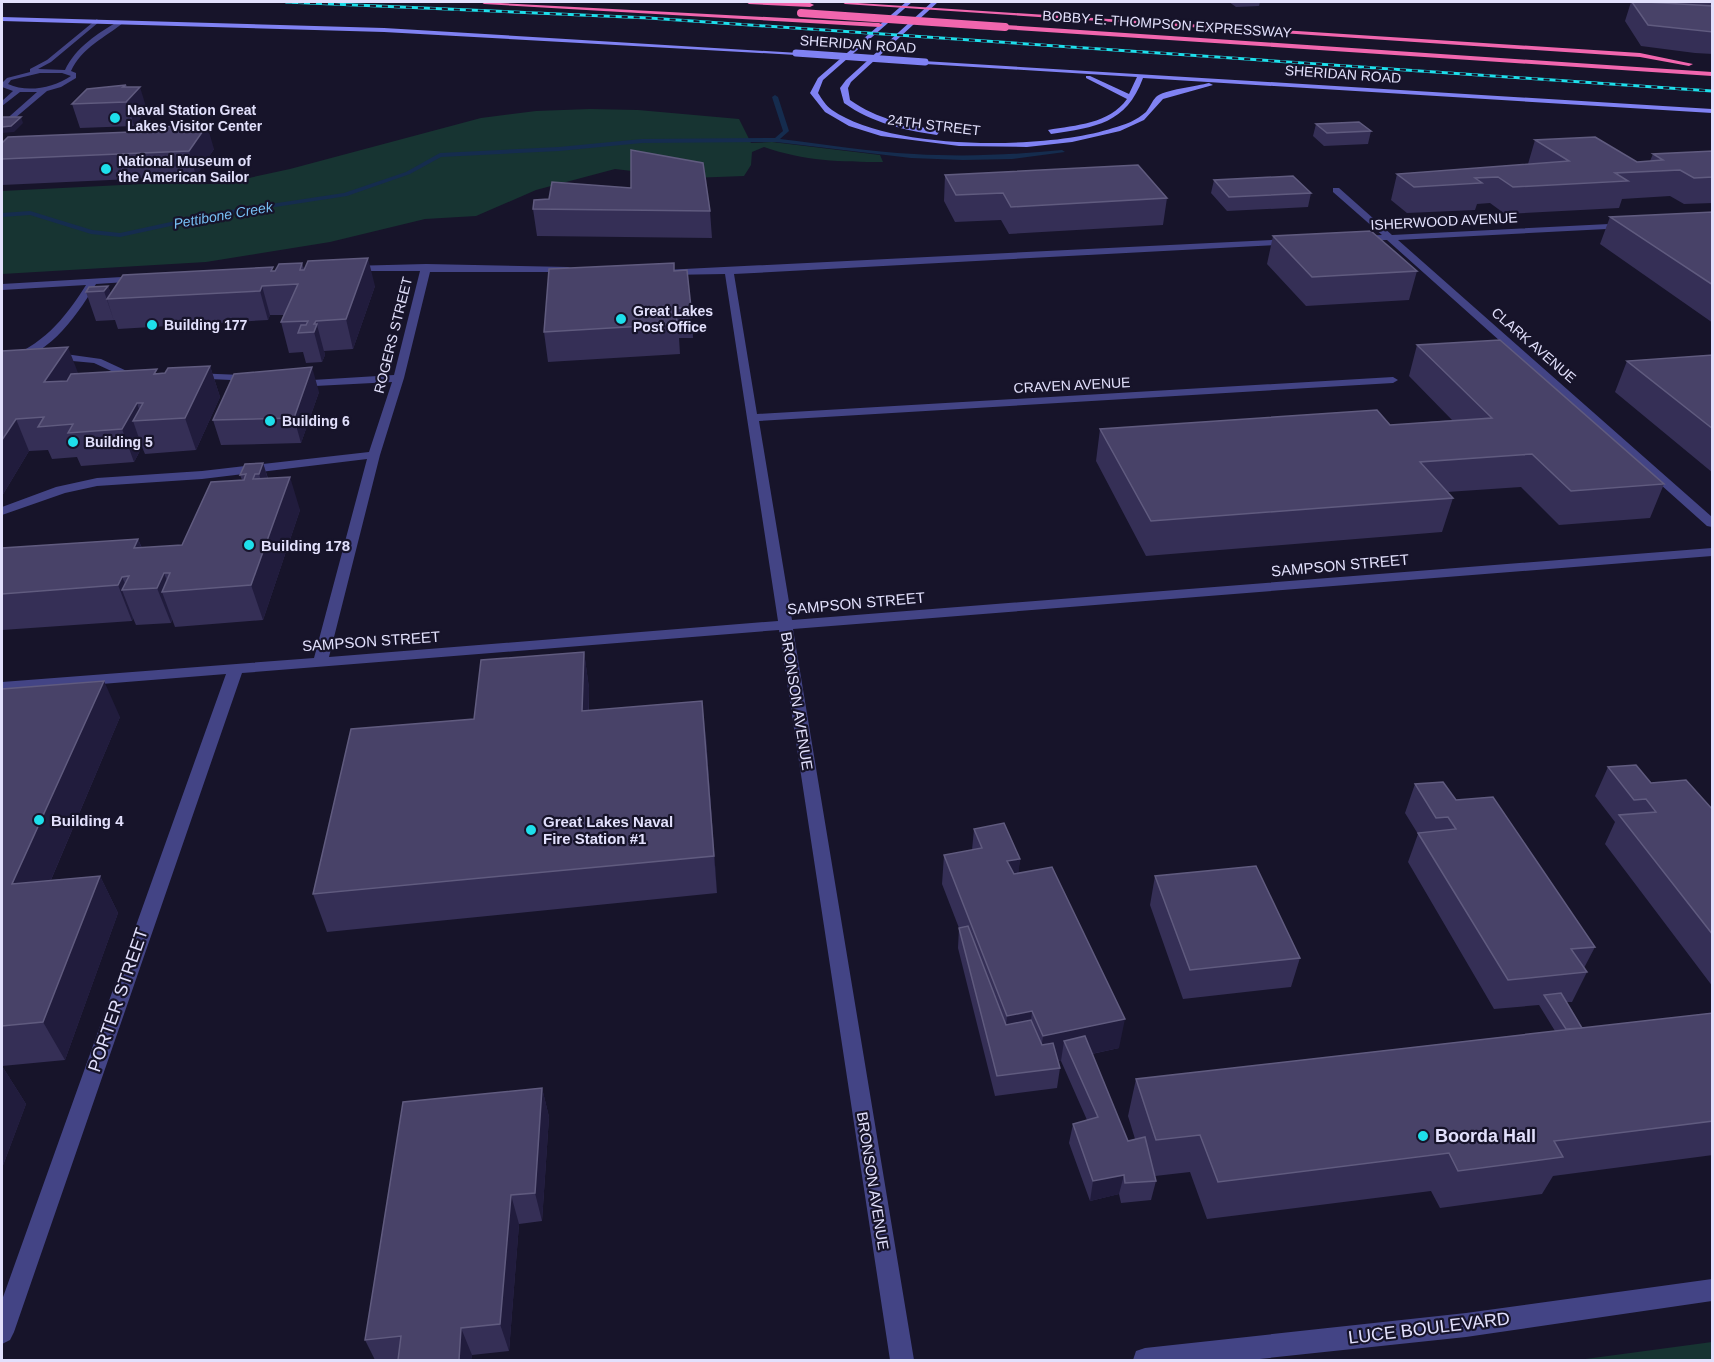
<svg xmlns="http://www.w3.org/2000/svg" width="1714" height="1362" font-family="Arial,sans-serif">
<rect width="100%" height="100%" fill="#17142a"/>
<path fill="#173432" d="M590 109 638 110 739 119 751 143 772 142 880 155 883 162C841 162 804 161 764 147L752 152 751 165 744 176 691 178 615 169 536 190 476 216 425 219 330 242 206 262 2 274V191L142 184H221L290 169 481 118 536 111Z
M1712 1342V1360H1578Z"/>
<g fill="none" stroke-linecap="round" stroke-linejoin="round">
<path fill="#152c4e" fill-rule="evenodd" d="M775 95 778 97 789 131 780 139C825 144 870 152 914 154 964 157 1012 155 1062 150L1065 152 1012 159 963 160 911 158 776 142 642 143 559 151 441 157 410 174 347 196 217 216 120 237 91 234 30 215 2 217V213L30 211 92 230 120 233 217 212 344 193 406 172 440 153 559 147 642 139 775 138 783 131 772 97Z"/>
<path fill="#434485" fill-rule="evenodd" d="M97 19 99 22 51 62 38 69 65 70C76 47 98 33 119 21L124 22C105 38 82 47 71 71L76 73V78L61 87 47 91 2 129V123L37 92H20L2 106V101L13 91 2 87V83L7 78 30 72V69L47 60ZM40 73H62L71 76C53 88 27 93 8 84L11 80Z
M1333 188H1339L1392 235 1629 223V227L1626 228 1398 240 1712 517V527L1707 526 1387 240 1356 241 1354 239 1359 236 1382 235 1333 192Z
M1290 239 1293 240V244L734 274 757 414 1393 377 1398 380 1393 383 759 421 792 620 1712 548V556L793 629 914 1360H890L779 630 242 673 14 1332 10 1340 2 1344V1300L226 674 2 692V682L314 658 367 459 202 479 97 486 65 493 2 515V507L56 487 97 478 202 471 369 452 392 382 296 387 290 384 296 381 394 375 420 271H352L347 268 349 266 426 264 568 267 571 268V272H430L404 378 380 455 329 657 778 621 725 274 667 275 662 272 664 270Z
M139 276 142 277V281L96 284C73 322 47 357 2 366V360C42 346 64 320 86 285L2 290V284Z
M58 353 101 359 144 379 135 382 94 363 51 359 46 356Z
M193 373 242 375V388L236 391 230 390 228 388 231 380 189 378 188 376Z
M1712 1279V1301L1466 1337 1250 1360H1133L1136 1351 1145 1348 1466 1313Z"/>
<path fill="#8082f3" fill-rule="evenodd" d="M906 2H912L823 80 818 93C822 99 826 106 832 110 891 151 1047 150 1113 128 1125 125 1137 120 1146 112 1150 107 1152 101 1156 97 1163 90 1198 86 1209 83L1213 85 1163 99 1144 120 1120 131 1072 142 1027 147 959 146 881 136 849 126 825 112 810 93 818 78Z
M932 2H938L851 82 848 88 850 100C878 120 907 124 940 131L937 135C904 130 872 123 844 103L840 88 846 80Z
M2 17 384 28 799 53 796 55 384 32 2 21Z
M923 61 1712 109V113L1143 78C1126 124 1096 127 1051 134L1048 130C1076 125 1109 124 1127 99L1086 78V76H1090L1129 94 1137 77 925 64Z"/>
<path fill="#f166ae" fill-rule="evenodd" d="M481 2 879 23 883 25 879 27 484 4Z
M746 2 810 3 814 5 810 7 749 4Z
M842 2 1640 53 1693 64 1689 66 1640 57 845 4Z
M1005 25 1712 72V76L1002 29Z"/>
<defs>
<path id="rail" d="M286 2 649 18 1712 91"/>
</defs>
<use href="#rail" stroke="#1edfeb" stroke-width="3"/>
<use href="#rail" stroke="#17142a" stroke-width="2" stroke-dasharray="6" stroke-linecap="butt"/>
<path stroke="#8082f3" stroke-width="7" d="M796 53 925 62"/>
<path stroke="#f166ae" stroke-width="8" d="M801 13 1005 27"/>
</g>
<path fill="#352f56" d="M1174 2H1219L1176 3Z
M1229 2H1260L1259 6 1236 7Z
M1631 2H1713V54L1695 53 1641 46 1625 21Z
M126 85 127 87 147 110 134 126 80 128 72 104Z
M1316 124 1371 131 1368 144 1324 146 1313 136Z
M156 131 214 149 196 176 2 185V143Z
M1535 140 1637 162 1650 161 1653 154 1713 151V203L1684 204 1670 196 1622 199 1619 208 1505 214 1490 203 1477 204 1475 210 1407 213 1391 200 1397 174 1528 164Z
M945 175 1167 198 1163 225 1009 234 1001 220 955 222 944 201Z
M1214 180 1311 193 1308 207 1227 211 1211 193Z
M533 209 710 211 712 238 537 236Z
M1713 212V323L1600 244 1610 217Z
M1273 236 1417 271 1409 300 1306 306 1267 264Z
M302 263 304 269 375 286 353 349 324 351 325 355 322 362 306 363 303 352 289 353 281 322 284 315H270L268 320 118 329 115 320 96 321 86 292 108 286 111 294 274 271Z
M674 271 691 308 693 338H679L680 354 548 362 544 332Z
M1417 345 1664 484 1650 518 1559 525 1521 487 1447 492 1453 498 1442 532 1146 556 1096 461 1100 429 1390 425 1452 420 1409 376Z
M2 351 78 374H159L210 366 220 397 196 450 145 454 142 447 134 462 81 466 77 457 52 459 48 450 29 451 2 496Z
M1713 355V473L1615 392 1627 361Z
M319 392 301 443 221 445 213 420Z
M263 463 268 478 300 510 263 620 175 627 172 619 171 623 136 625 133 618 132 621 2 630V548L138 539 142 548 182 545 242 480 240 475Z
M584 652 589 688V710L706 737 717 893 327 932 313 894 474 719Z
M2 689 120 717 51 880 100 876 118 913 65 1060 2 1066 26 1104 2 1168Z
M1608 767 1651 783 1713 810V987L1605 844 1615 822 1595 796Z
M1415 784 1456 800 1595 947 1584 968 1587 972 1572 1002H1566L1582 1028 1713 1013V1155L1553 1176 1542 1194 1440 1208 1431 1191 1207 1219 1190 1172 1155 1176 1156 1181 1151 1200 1121 1203 1119 1194 1090 1201 1069 1143 1073 1124 1087 1120 1061 1061H1058L1060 1068 1057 1088 995 1096 958 948 959 928 942 884 944 855 972 850 974 829 1020 859 1018 873 1119 1048 1092 1054 1128 1141 1135 1139 1128 1116 1136 1079 1555 1031 1539 1005 1494 1009 1408 862 1418 834 1405 813Z
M1155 876 1300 958 1291 987 1183 999 1150 905Z
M542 1088 549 1117 542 1221 519 1224 509 1351 472 1355 471 1360H375L365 1340Z"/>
<path fill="#211c3d" d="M126 85 130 98 140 87 147 110 134 126 123 87Z
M21 117 23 123 14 132 2 133V127Z
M207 125 214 149 196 176 189 151Z
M368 258 375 286 353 349 346 319Z
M108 286 113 299H107L114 321 104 291Z
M262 286 270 315 268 320 260 291Z
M316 321 325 355 322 362 314 332V324Z
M68 347 80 378 57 414 44 382Z
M210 366 220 397 196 450 185 418Z
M312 367 319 392 301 443 294 418Z
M137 403 143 421H133L142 447 134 462 122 429Z
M16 419 29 451 2 496V440Z
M263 463 273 496 269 507 259 474Z
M290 477 300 510 263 620 251 585Z
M138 539 152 574 134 548Z
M164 573 171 591 162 592 172 619 171 623 157 588Z
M122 577 128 590H122L133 618 132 621 118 585Z
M584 652 589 688 588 748 582 711Z
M104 681 120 717 33 922 12 884Z
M702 701 706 737 717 893 714 856Z
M1020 859 1017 888 1007 861Z
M100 876 118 913 65 1060 43 1022Z
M1032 1011 1029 1040 1004 1045 1007 1016Z
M1125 1019 1119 1048 1072 1058 1064 1041 1061 1061 1039 1065 1043 1036Z
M2 1066 26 1104 2 1168Z
M542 1088 549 1117 542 1221 535 1193Z
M1124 1175 1119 1194 1090 1201 1093 1181Z
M511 1195 519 1224 509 1351 500 1324Z
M461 1328 472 1355 471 1360H459Z"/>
<path fill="#484268" stroke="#605b7f" stroke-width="1.5" d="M1632 2H1647L1713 6V32L1648 25Z
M126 85 123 87H140L126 102 72 104 87 89Z
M2 117H21L11 126 2 127Z
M1359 122 1371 131 1327 133 1316 124Z
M207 125 189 151 2 159V143L8 137 156 131 159 127Z
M1595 137 1637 162 1663 160 1653 154 1713 151V177L1694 178 1680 170 1615 173 1628 181 1513 187 1498 177 1475 178 1482 183 1414 187 1397 174 1569 161 1535 140Z
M631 150 703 163 710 211 533 209 534 200 549 199 552 182 631 188Z
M1138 165 1167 198 1011 207 1003 193 956 195 945 175Z
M1293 176 1311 193 1229 197 1214 180Z
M1713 212V285L1610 217Z
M1371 231 1417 271 1312 277 1273 236Z
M368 258 346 319 316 321 314 324H317L314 332 298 333 301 325H306L308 321 281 322 298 284 262 286 260 291 107 299 123 275 273 267 271 271H275L279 264 302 263 300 270H304L308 261Z
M674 263V271L687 270 691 308H676L677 324 544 332 549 269Z
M108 286 104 291 86 292 89 287Z
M1500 340 1664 484 1571 491 1532 454 1420 462 1453 498 1151 521 1100 429 1377 410 1390 425 1492 418 1417 345Z
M68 347 44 382 67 381 71 374 157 369 154 374 165 373 168 368 210 366 185 418 133 421 143 403H137L122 429 68 433 73 424 38 427 44 417 16 419 2 440V351Z
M1713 355V429L1627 361Z
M312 367 294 418 213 420 234 374Z
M263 463 259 474H255L253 479 290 477 251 585 162 592 170 573H164L157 588 122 590 129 576 122 577 118 585 2 594V548L138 539 134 548 182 545 211 482 244 480 246 474 240 475 245 464Z
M584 652 582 711 702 701 714 856 313 894 351 729 474 719 481 660Z
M104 681 12 884 100 876 43 1022 2 1026V689Z
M1636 765 1651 783 1686 780 1713 810V935L1619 815 1656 812 1646 799 1634 800 1608 767Z
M1443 782 1456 800 1493 797 1595 947 1571 949 1587 972 1508 980 1418 833 1456 829 1448 817 1436 818 1415 784Z
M1004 823 1020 859 1007 861 1014 874 1052 867 1125 1019 1043 1036 1032 1011 1007 1016 944 855 982 848 974 829Z
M1256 866 1300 958 1190 970 1155 876Z
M968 926 1006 1025 1031 1020 1042 1045 1053 1043 1060 1068 997 1076 959 928Z
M1561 993 1582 1028 1566 1029 1544 995Z
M1713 1013V1121L1554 1141 1563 1157 1458 1171 1449 1153 1218 1182 1200 1135 1156 1140 1136 1079Z
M1085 1036 1128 1141 1145 1137 1156 1181 1125 1183 1124 1175 1093 1181 1073 1124 1098 1117 1064 1041Z
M542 1088 535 1193 511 1195 500 1324 461 1328 459 1360H398L401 1336 365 1340 403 1102Z"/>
<g fill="#1edfeb" stroke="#17142a" stroke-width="2">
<circle cx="115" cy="118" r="6"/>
<circle cx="106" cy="169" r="6"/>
<circle cx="621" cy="319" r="6"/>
<circle cx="152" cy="325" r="6"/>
<circle cx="270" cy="421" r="6"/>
<circle cx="73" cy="442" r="6"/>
<circle cx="249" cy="545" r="6"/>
<circle cx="39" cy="820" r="6"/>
<circle cx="531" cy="830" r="6"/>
<circle cx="1423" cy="1136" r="6"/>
</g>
<g text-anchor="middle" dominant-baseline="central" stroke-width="4.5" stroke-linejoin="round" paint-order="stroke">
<g font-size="14" fill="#e2e0fc" stroke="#17142a">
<text transform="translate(1167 24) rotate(4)">BOBBY E. THOMPSON EXPRESSWAY</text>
<text transform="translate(858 44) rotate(4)">SHERIDAN ROAD</text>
<text transform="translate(1343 74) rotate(4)">SHERIDAN ROAD</text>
<text transform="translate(934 125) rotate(7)">24TH STREET</text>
<text transform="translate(1444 221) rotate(-3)">ISHERWOOD AVENUE</text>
<text transform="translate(393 335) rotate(-76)">ROGERS STREET</text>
<text transform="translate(1534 345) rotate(41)">CLARK AVENUE</text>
<text transform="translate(1072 385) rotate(-3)">CRAVEN AVENUE</text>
</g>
<g font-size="14" font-weight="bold" fill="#e2e0fc" stroke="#17142a" text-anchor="start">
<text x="127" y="110">Naval Station Great<tspan x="127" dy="16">Lakes Visitor Center</tspan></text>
<text x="118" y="161">National Museum of<tspan x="118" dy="16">the American Sailor</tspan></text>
<text x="633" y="311">Great Lakes<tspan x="633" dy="16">Post Office</tspan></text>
<text x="164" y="325">Building 177</text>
<text x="282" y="421">Building 6</text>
<text x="85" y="442">Building 5</text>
</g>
<g font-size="14" font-style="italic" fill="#77bff3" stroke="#17142a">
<text transform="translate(223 215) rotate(-10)">Pettibone Creek</text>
</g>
<g font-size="15" font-weight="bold" fill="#e2e0fc" stroke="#17142a" text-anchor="start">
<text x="261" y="545">Building 178</text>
<text x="51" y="820">Building 4</text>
<text x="543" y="821">Great Lakes Naval<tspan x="543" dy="17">Fire Station #1</tspan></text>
</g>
<g font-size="15" fill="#e2e0fc" stroke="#17142a">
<text transform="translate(1340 565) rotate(-5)">SAMPSON STREET</text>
<text transform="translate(856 603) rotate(-5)">SAMPSON STREET</text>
<text transform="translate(371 641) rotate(-4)">SAMPSON STREET</text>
<text transform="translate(797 701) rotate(81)">BRONSON AVENUE</text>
<text transform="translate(873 1181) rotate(81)">BRONSON AVENUE</text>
</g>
<g font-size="18" fill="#e2e0fc" stroke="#17142a">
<text transform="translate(118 1000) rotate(-71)">PORTER STREET</text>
<text transform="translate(1429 1328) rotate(-7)">LUCE BOULEVARD</text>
</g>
<g font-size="18" font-weight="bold" fill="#e2e0fc" stroke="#17142a" text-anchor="start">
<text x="1435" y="1136">Boorda Hall</text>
</g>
</g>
<rect width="1714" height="1362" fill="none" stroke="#e2e0fc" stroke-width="6"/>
</svg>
